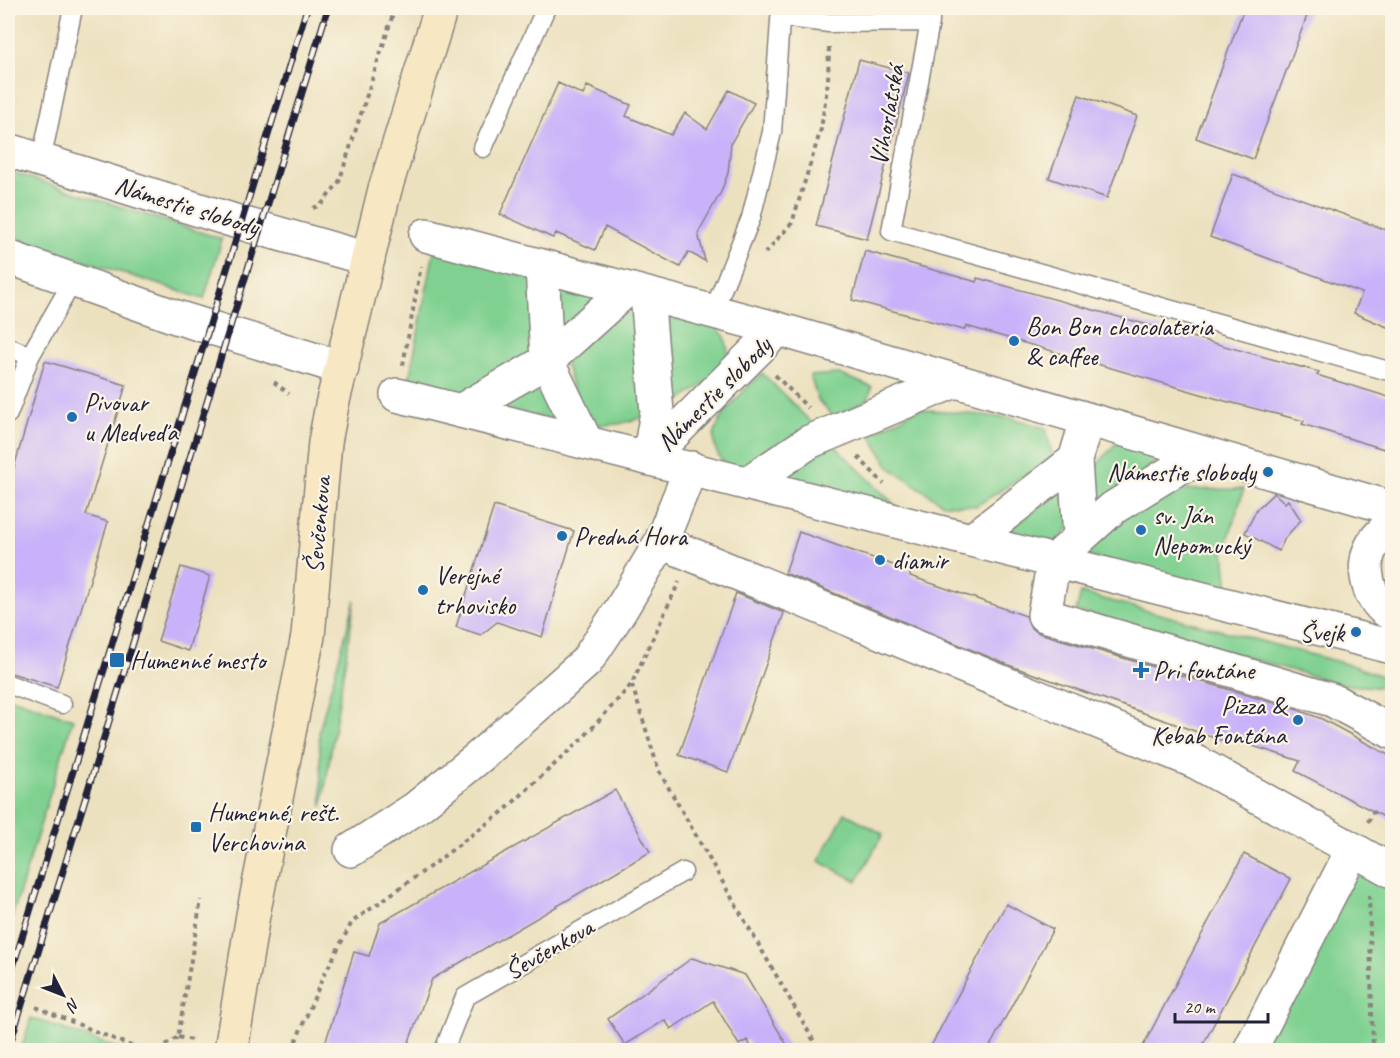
<svg xmlns="http://www.w3.org/2000/svg" width="1400" height="1058" font-family="Caveat,sans-serif">
<rect width="100%" height="100%" fill="#fcf5e5"/>
<filter id="ink" filterUnits="userSpaceOnUse"><feTurbulence type="fractalNoise" baseFrequency=".0167" numOctaves="2"/><feDisplacementMap in="SourceGraphic" scale="12" xChannelSelector="R" yChannelSelector="G"/><feConvolveMatrix kernelMatrix="1 2 1 2 8 2 1 2 1" color-interpolation-filters="sRGB"/></filter>
<filter id="wash" filterUnits="userSpaceOnUse"><feTurbulence type="fractalNoise" baseFrequency=".008" numOctaves="4" result="noise"/><feDisplacementMap in="SourceGraphic" scale="24" xChannelSelector="R" yChannelSelector="G"/><feGaussianBlur stdDeviation="1.35" result="paint"/><feColorMatrix in="noise" values="0 0 0 0 0 0 0 0 0 0 0 0 0 0 0 0 0 1.4 0 .05"/><feComposite in="paint" operator="in"/></filter>
<g filter="url(#wash)">
<rect width="100%" height="100%" fill="#ece1bf"/>
<path fill="#80d191" stroke="#517a66" stroke-width="1.5" d="M8 171 222 239 204 299 8 236Z
M434 251 537 277 542 344 467 399 408 385Z
M548 280 608 296 556 346Z
M623 301 640 305 651 415 619 424 584 426 565 362Z
M653 308 714 324 725 337 728 351 719 374 663 412Z
M762 373 814 425 746 469 726 466C720 458 714 451 714 441 712 419 747 388 762 373Z
M839 374 872 387 868 400 834 417 818 400 810 376Z
M535 377 569 424 484 404Z
M919 409 1011 418 1046 428 1053 458 976 506 943 504 889 467 870 434Z
M830 441 897 507 778 477Z
M1117 442 1165 454 1086 519 1089 474Z
M1244 489 1224 552 1228 591 1076 553 1164 490Z
M1062 491 1071 524 1054 546 1000 535Z
M1081 593 1354 666 1389 679 1377 687 1345 685 1076 611Z
M355 600 322 807 319 731Z
M8 697 73 719 8 930Z
M845 813 883 834 857 881 819 861Z
M1353 849 1392 871V1050H1250Z
M31 1018 123 1050H21Z"/>
<g id="blocks">
<path fill="#c9b2fa" d="M1244 8H1310L1253 159 1196 138Z
M859 60 909 73 867 239 816 226Z
M558 83 583 95 587 86 631 105 626 116 671 135 685 113 707 129 729 90 754 103 731 143 728 173 721 192 698 233 705 261 688 252 680 267 605 227 595 250 556 233 553 238 500 214Z
M1079 95 1137 116 1107 198 1049 178Z
M1233 174 1392 232V329L1354 313 1362 293 1210 237Z
M865 251 977 282V278L1319 372 1317 375 1392 398V422L1384 449 1302 424 1304 421 1225 401 966 326 964 330 852 300Z
M45 361 126 385 86 515 108 522 57 687 8 672V488Z
M1274 493 1285 503 1288 500 1301 520 1285 538 1279 551 1245 533 1257 509Z
M494 506 574 531 542 637 497 622 481 635 456 627Z
M799 532 910 571V576L1026 616 1031 628 1039 633 1298 710 1322 719 1392 757V821L1295 771 1300 761 1225 737 1223 741 1011 666 785 573Z
M181 567 210 576 188 651 158 641Z
M736 593 784 613 728 772 679 755Z
M615 790 650 852 432 979 406 1050H323L354 952 369 956 380 923Z
M1244 854 1291 879 1200 1050H1141Z
M1006 904 1053 929 1034 964 988 1050H929Z
M692 958 745 975 790 1050H753L747 1040 739 1045 713 1001 671 1029 665 1020 625 1045 608 1019Z"/>
</g>
</g>
<g filter="url(#ink)">
<use href="#blocks" fill-opacity="0" stroke="#87827d" stroke-width="1.5"/>
<g fill="none" stroke-linecap="round" stroke-linejoin="round">
<defs>
<path id="lane" d="M930 8V22L891 231 1392 372
M781 17 829 23 930 22
M483 148 546 8
M41 161 73 8
M713 312 751 218 772 132 781 8
M8 347 30 356
M8 414 30 356 74 279
M8 684 62 704
M444 1050 465 997 683 872"/>
<path id="street" d="M8 150 241 223 368 259
M426 235 778 329 1392 508
M8 257 176 317 342 368
M542 266 547 361 586 442
M647 294 657 412 649 458
M397 395 1054 561 1044 615 1332 700 1392 732
M460 411 547 361 627 289
M649 458 778 329
M1075 460 1080 536
M748 483 809 442 955 381
M1392 523C1386 529 1377 536 1373 544 1359 566 1368 603 1392 614
M972 540 1075 460 1087 420
M661 542 1196 762 1392 871
M1054 561 1392 647
M1054 561 1113 508 1178 468 1214 456
M351 850 416 808 479 757 586 662 620 611 661 542 691 468
M1250 1050 1353 849"/>
<path id="secondary" d="M231 1050 253 915 308 636 325 442 332 405 385 189 441 8"/>
</defs>
<use href="#lane" stroke="#87827d" stroke-width="21"/>
<use href="#street" stroke="#87827d" stroke-width="36"/>
<use href="#secondary" stroke="#87827d" stroke-width="36"/>
<path stroke="#87827d" stroke-width="4" stroke-dasharray="4.5 4.5" stroke-linecap="butt" d="M313 208 321 205 339 182 395 8
M765 253 792 223 821 129 828 81 829 48
M403 365 421 266
M775 375 808 408
M274 382 289 394
M858 457 884 484
M632 685 659 771 819 1050
M1368 822 1374 811
M1369 895 1373 1050
M36 1007 141 1050
M178 1037 192 1040
M158 1050 178 1037 201 900
M292 1050 323 977 352 922 428 868 505 810 584 737 631 685 679 582"/>
<use href="#lane" stroke="#fff" stroke-width="18"/>
<use href="#street" stroke="#fff" stroke-width="33"/>
<use href="#secondary" stroke="#f7e8c3" stroke-width="33"/>
<defs>
<path id="rail" d="M8 983 307 8
M8 1050 328 8"/>
</defs>
<use href="#rail" stroke="#22223b" stroke-width="7"/>
<use href="#rail" stroke="#fcf5e5" stroke-width="4.5" stroke-dasharray="14" stroke-linecap="butt"/>
</g>
</g>
<g fill="#1f6fb2" stroke="#fcf5e5" stroke-width="2">
<circle cx="1014" cy="341" r="6"/>
<circle cx="72" cy="417" r="6"/>
<circle cx="1268" cy="472" r="6"/>
<circle cx="1141" cy="530" r="6"/>
<circle cx="562" cy="536" r="6"/>
<circle cx="880" cy="560" r="6"/>
<circle cx="423" cy="590" r="6"/>
<circle cx="1356" cy="632" r="6"/>
<rect x="109" y="652" width="16" height="16" rx="3"/>
<path d="M1138 661h6v6h6v6h-6v6h-6v-6h-6v-6h6z"/>
<circle cx="1298" cy="720" r="6"/>
<rect x="190" y="821" width="12" height="12" rx="3"/>
</g>
<g text-anchor="middle" dominant-baseline="central" stroke-width="4.5" stroke-linejoin="round" paint-order="stroke">
<g font-size="26" fill="#22223b" stroke="#fcf5e5">
<text transform="translate(887 115) rotate(-80)">Vihorlatská</text>
<text transform="translate(187 206) rotate(17)">Námestie slobody</text>
<text transform="translate(714 394) rotate(-45)">Námestie slobody</text>
<text transform="translate(318 525) rotate(-85)">Ševčenkova</text>
<text transform="translate(549 949) rotate(-30)">Ševčenkova</text>
</g>
<g font-size="26" fill="#22223b" stroke="#fcf5e5" text-anchor="start">
<text x="1026" y="326">Bon Bon chocolateria<tspan x="1026" dy="30">&amp; caffee</tspan></text>
<text x="84" y="402">Pivovar<tspan x="84" dy="30">u Medveďa</tspan></text>
<text x="1256" y="472" text-anchor="end">Námestie slobody</text>
<text x="1153" y="515">sv. Ján<tspan x="1153" dy="30">Nepomucký</tspan></text>
<text x="574" y="536">Predná Hora</text>
<text x="892" y="560">diamir</text>
<text x="435" y="575">Verejné<tspan x="435" dy="30">trhovisko</tspan></text>
<text x="1344" y="632" text-anchor="end">Švejk</text>
<text x="130" y="660">Humenné mesto</text>
<text x="1153" y="670">Pri fontáne</text>
<text x="1286" y="705" text-anchor="end">Pizza &amp;<tspan x="1286" dy="30">Kebab Fontána</tspan></text>
<text x="208" y="812">Humenné, rešt.<tspan x="208" dy="30">Verchovina</tspan></text>
</g>
</g>
<rect width="1400" height="1058" fill="none" stroke="#fcf5e5" stroke-width="30"/>
<g transform="translate(63 995) rotate(132)" stroke="#fcf5e5" stroke-width="4.5" paint-order="stroke">
<path d="M0-4.5L10 22L0 15L-10 22Z" fill="#22223b"/>
<text y="-9" font-size="16" font-weight="bold" text-anchor="middle" fill="#22223b">N</text>
</g>
<path d="M1175 1013v9h93v-9" fill="none" stroke="#22223b" stroke-width="3"/>
<text x="1184" y="1013" font-size="18" fill="#22223b" stroke="#fcf5e5" stroke-width="4.5" paint-order="stroke">20 m</text>
</svg>
